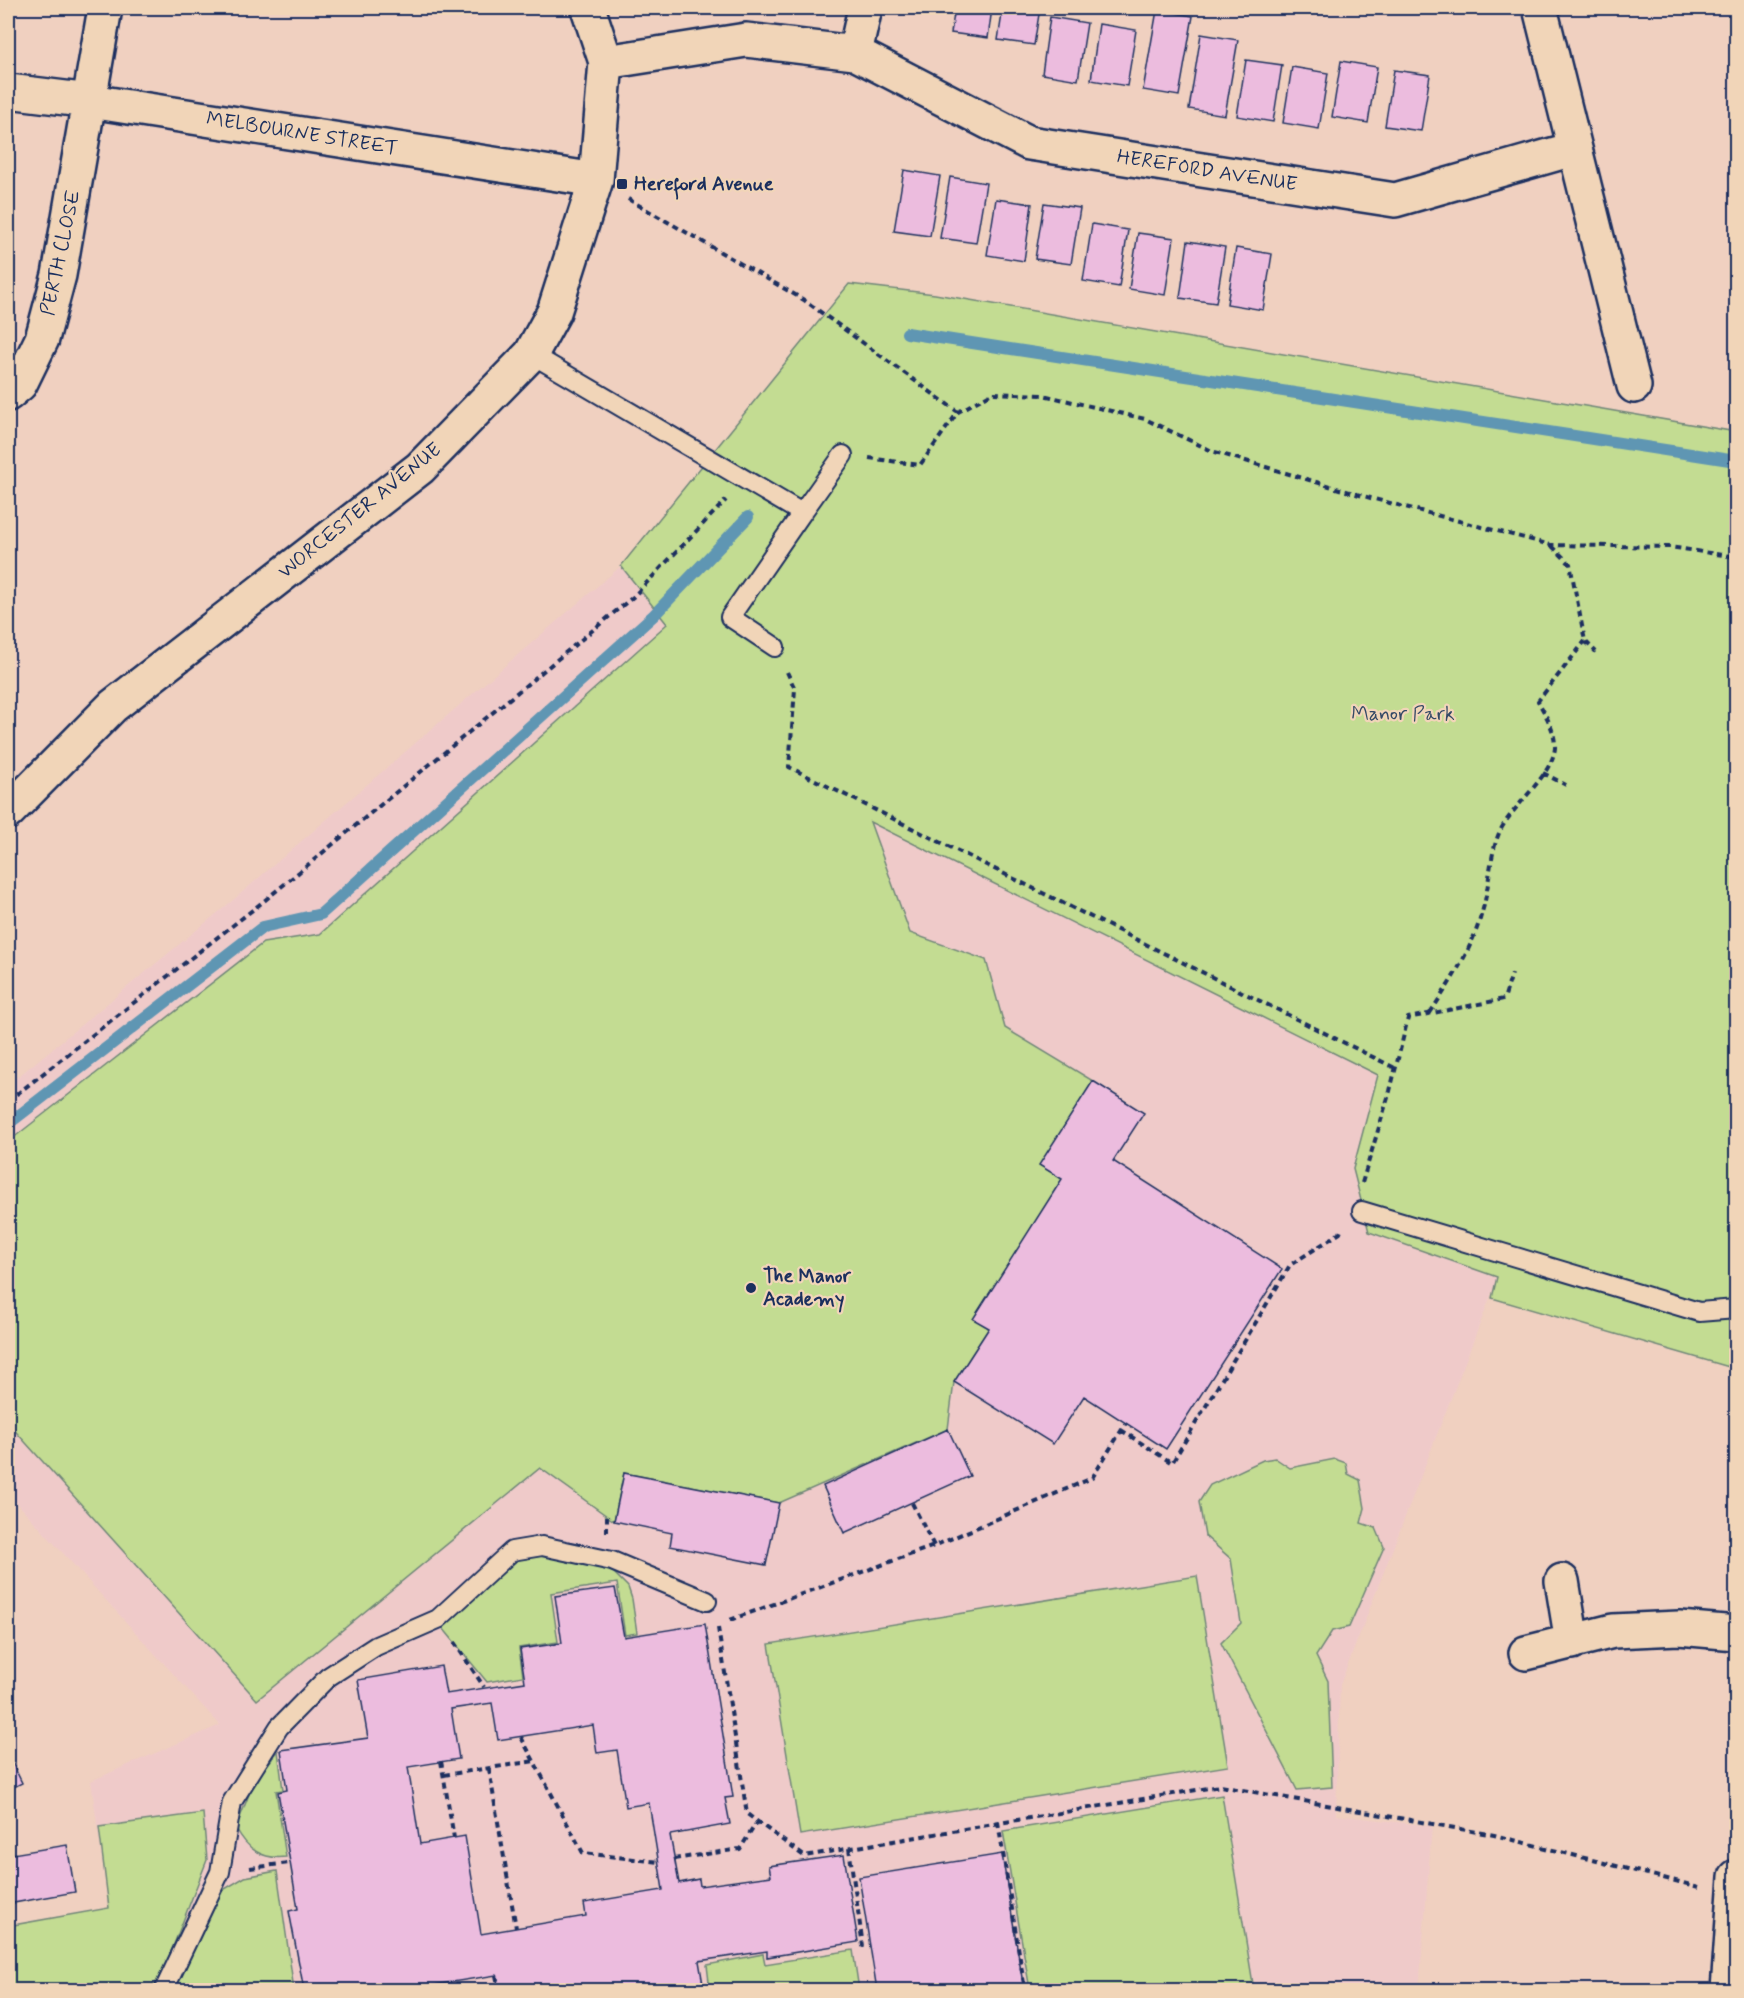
<svg xmlns="http://www.w3.org/2000/svg" width="1744" height="1998" font-family="Mynerve,sans-serif">
<rect width="100%" height="100%" fill="#f0d0c0"/>
<filter id="ink" filterUnits="userSpaceOnUse"><feTurbulence type="fractalNoise" baseFrequency=".0167" numOctaves="2"/><feDisplacementMap in="SourceGraphic" scale="12" xChannelSelector="R" yChannelSelector="G"/><feConvolveMatrix kernelMatrix="1 2 1 2 8 2 1 2 1" color-interpolation-filters="sRGB"/></filter>
<g filter="url(#ink)">
<path fill="#efcac9" d="M621 566 795 784 1378 1075 1353 1169 1369 1232 1498 1277 1340 1685 1336 1815 1432 1826 1419 1990H8V1926L109 1908 91 1781 220 1725 8 1493V1085L232 901Z"/>
<path fill="#c3dc92" stroke="#6f8678" stroke-width="1.5" d="M849 284 935 294 1736 432V1369L1492 1298 1497 1277 1369 1232 1353 1169 1378 1075 870 822 910 933 986 960 1005 1028 1093 1081 1040 1165 1062 1179 974 1319 989 1328 954 1382 948 1429 779 1503 624 1473 614 1521 540 1468 257 1700 8 1423V1142L263 943 320 934 667 624 621 566Z
M1275 1458 1290 1468 1335 1459 1346 1463 1348 1474 1360 1480 1365 1508 1361 1523 1376 1528 1384 1547 1349 1627 1332 1631 1316 1656 1328 1681 1332 1787 1297 1790 1221 1643 1241 1623 1231 1559 1205 1536 1199 1502 1210 1485 1263 1460Z
M534 1554 612 1571 628 1587 632 1599 637 1633 625 1635 617 1583 551 1593 558 1642 519 1648 523 1676 487 1682 434 1617 505 1560Z
M1197 1576 1228 1766 800 1835 769 1644Z
M278 1751 283 1790 276 1791 286 1857C262 1860 247 1849 236 1828L253 1784Z
M1222 1795 1254 1990H1030L1003 1831Z
M203 1813 207 1860 156 1990H8V1926L109 1908 99 1827Z
M277 1871 294 1990H173L218 1893 245 1877Z
M853 1950 859 1990H710L707 1965 763 1954 765 1964Z"/>
<g fill="none" stroke-linecap="round" stroke-linejoin="round">
<path stroke="#5f96b3" stroke-width="12" d="M907 333 1736 461
M8 1124 263 927 321 914 654 615 748 517"/>
</g>
<path fill="#ecbcde" stroke="#1b2f5e" stroke-width="1.5" fill-rule="evenodd" d="M955 8H992L988 38 951 33Z
M1003 8H1040L1034 45 998 40Z
M1157 10 1193 16 1179 96 1143 90Z
M1050 17 1087 23 1078 80 1042 74Z
M1099 24 1136 30 1127 86 1091 80Z
M1201 34 1238 40 1225 115 1189 109Z
M1246 60 1282 65 1273 122 1237 116Z
M1341 61 1377 67 1368 123 1332 117Z
M1292 67 1328 73 1319 129 1283 123Z
M1394 70 1430 75 1421 131 1385 126Z
M904 170 940 176 930 236 894 231Z
M950 177 986 183 976 243 940 238Z
M996 199 1032 204 1024 261 987 255Z
M1044 203 1080 208 1071 264 1035 259Z
M1092 224 1128 230 1119 287 1083 281Z
M1138 233 1174 238 1165 295 1129 289Z
M1188 241 1225 247 1216 303 1180 298Z
M1236 248 1272 254 1263 310 1227 304Z
M1093 1081 1144 1113 1113 1161 1282 1269 1166 1449 1084 1396 1053 1444 954 1382 989 1328 973 1319 1062 1179 1039 1165Z
M948 1429 970 1476 844 1533 823 1486Z
M624 1473 779 1503 766 1565 670 1546 672 1533 614 1521Z
M615 1588 624 1637 705 1624 733 1797 725 1798 730 1824 670 1835 679 1883 699 1879 700 1886 771 1876 769 1866 844 1855 858 1942 767 1957V1951L699 1961 704 1990H499L496 1975 402 1990H304L289 1911 298 1909 278 1792 287 1790 281 1750 368 1738 358 1680 441 1666 446 1694 525 1682 520 1649 562 1643 555 1596ZM492 1703 498 1740 593 1725 597 1753 617 1750 626 1807 649 1803 663 1890 584 1903 586 1916 481 1934 465 1836 420 1844 408 1767 459 1759 451 1709Z
M8 1754 22 1783 8 1790Z
M8 1828 13 1854 67 1845 75 1892 8 1904Z
M1002 1854 1024 1990H877L859 1877Z"/>
<g fill="none" stroke-linecap="round" stroke-linejoin="round">
<defs>
<path id="lane" d="M531 354 802 513 843 455
M775 647 730 617 802 513
M1362 1211 1699 1312 1736 1309
M164 1990 220 1872 232 1802 279 1727 328 1677 376 1646 438 1619 512 1551 542 1546 612 1561 707 1601"/>
<path id="street" d="M1540 8 1634 386
M855 53 1029 143 1395 200 1573 149
M606 62 746 40 855 53 865 8
M8 91 90 101 596 180
M8 394 20 384 42 339 59 275 105 8
M8 812 113 706 420 468 531 354 554 312 596 180 606 62 588 8
M1562 1581 1572 1642
M1526 1653 1613 1631 1679 1628 1736 1633
M1728 1990 1736 1877"/>
</defs>
<use href="#lane" stroke="#1b2f5e" stroke-width="22"/>
<use href="#street" stroke="#1b2f5e" stroke-width="38"/>
<path stroke="#1b2f5e" stroke-width="4" stroke-dasharray="6 4.5" stroke-linecap="butt" d="M628 199 804 300 958 412
M869 458 920 465 958 412 992 393 1043 395 1145 419 1212 451 1363 496 1551 545 1670 547 1736 557
M1552 546 1570 564 1585 641 1596 652
M1734 600H1736
M787 672 795 689 789 767 1395 1068
M1543 773 1566 785
M1430 1013C1451 981 1472 950 1482 912 1490 887 1489 855 1500 831 1513 805 1552 776 1555 748 1556 732 1545 714 1538 701L1585 641
M8 1101 264 901 633 597 726 500
M1362 1183 1390 1091 1408 1018 1504 999 1512 974
M1121 1430 1172 1463 1290 1265 1340 1233 1342 1228
M912 1503 934 1546
M607 1532V1516
M730 1620 934 1546 1092 1478 1126 1423
M718 1628 747 1814 804 1856 1220 1786 1494 1835 1699 1887
M454 1642 484 1687
M521 1737 583 1853 659 1862
M441 1761 454 1838
M489 1769 516 1928
M444 1775 535 1761
M998 1822 1025 1990
M849 1848 863 1946 870 1945
M674 1859 740 1849 757 1822
M250 1868 289 1863
M496 1975 499 1990"/>
<use href="#lane" stroke="#f1d5b8" stroke-width="18"/>
<use href="#street" stroke="#f1d5b8" stroke-width="33"/>
</g>
</g>
<g fill="#1b2f5e" stroke="#f1d5b8" stroke-width="2">
<rect x="616" y="178" width="12" height="12" rx="3"/>
<circle cx="751" cy="1288" r="6"/>
</g>
<g text-anchor="middle" dominant-baseline="central" stroke-width="4.5" stroke-linejoin="round" paint-order="stroke">
<g font-size="20" fill="#1b2f5e" stroke="#f1d5b8">
<text transform="translate(302 134) rotate(9)">MELBOURNE STREET</text>
<text transform="translate(1207 171) rotate(9)">HEREFORD AVENUE</text>
<text transform="translate(61 253) rotate(-78)">PERTH CLOSE</text>
<text transform="translate(360 511) rotate(-39)">WORCESTER AVENUE</text>
</g>
<g font-size="20" font-weight="bold" fill="#1b2f5e" stroke="#f1d5b8" text-anchor="start">
<text x="634" y="184">Hereford Avenue</text>
<text x="763" y="1276">The Manor<tspan x="763" dy="23">Academy</tspan></text>
</g>
<g font-size="20" fill="#344966" stroke="#f1d5b8">
<text x="1403" y="714">Manor Park</text>
</g>
</g>
<rect width="1744" height="1998" fill="none" stroke="#f1d5b8" stroke-width="30"/>
<rect x="15" y="15" width="1714" height="1968" fill="none" stroke="#1b2f5e" stroke-width="2" filter="url(#ink)"/>
</svg>
